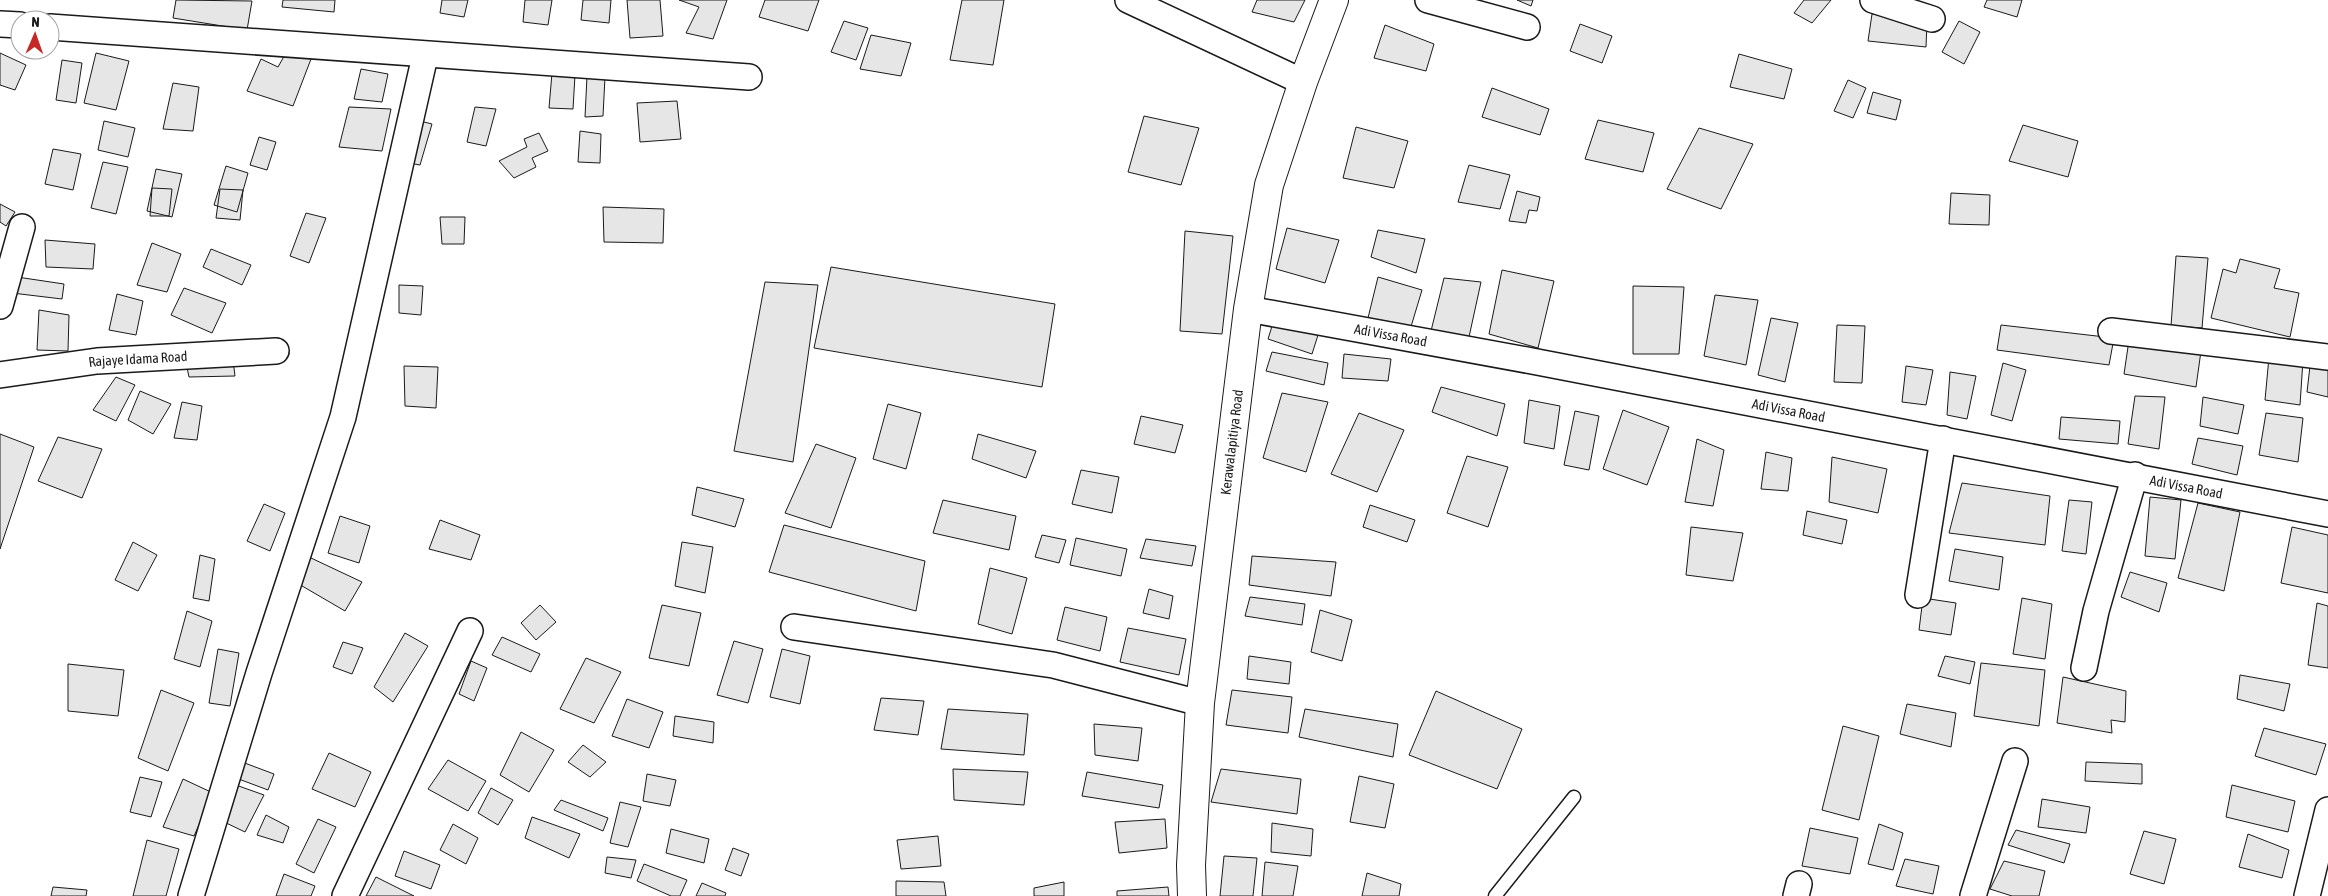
<svg xmlns="http://www.w3.org/2000/svg" width="2328" height="896" font-family="'Asap Condensed',sans-serif">
<rect width="100%" height="100%" fill="#fff"/>
<path fill="#e6e6e6" stroke="#1a1a1a" d="M176 0 252 1 247 30 173 18Z
M283 0H335L334 12 282 7Z
M442 0H468L464 17 440 13Z
M525 0H552L548 25 523 22Z
M583 0H611L609 23 581 20Z
M627 0H660L663 36 630 38Z
M679 0H727L713 39 686 33 699 7Z
M765 0H819L808 31 759 17Z
M962 0H1004L993 65 950 60Z
M1257 0H1305L1294 22 1252 12Z
M1517 0H1533L1531 6Z
M1804 0H1831L1812 23 1794 13Z
M1987 0H2022L2017 17 1984 7Z
M1872 14 1927 22 1926 47 1868 41Z
M844 21 868 28 856 60 831 52Z
M1959 21 1980 32 1964 64 1942 52Z
M1580 24 1612 36 1602 63 1570 51Z
M1385 25 1434 44 1426 71 1374 58Z
M871 35 911 43 901 76 860 69Z
M287 51 311 59 293 106 247 91 261 59 278 67Z
M0 53 26 65 15 90 0 85Z
M96 53 129 61 116 110 84 103Z
M1739 54 1792 69 1784 99 1730 87Z
M62 60 82 63 76 103 56 100Z
M361 69 388 74 382 102 354 99Z
M552 73 575 75 573 109 549 108Z
M587 76 605 77 603 116 585 117Z
M1848 80 1866 88 1853 118 1834 111Z
M173 83 199 87 193 131 163 129Z
M1492 88 1549 109 1540 135 1482 117Z
M1873 92 1901 100 1896 120 1867 113Z
M677 101 681 139 640 142 637 103Z
M349 107 391 109 382 151 339 147Z
M475 107 496 109 486 146 467 142Z
M1144 116 1199 128 1181 185 1128 172Z
M416 120 432 124 420 165 404 162Z
M1598 120 1654 133 1643 172 1585 159Z
M104 121 135 128 128 157 98 150Z
M2023 125 2078 141 2068 177 2009 161Z
M1356 127 1408 141 1394 188 1343 178Z
M1699 128 1753 144 1721 209 1667 189Z
M580 131 601 134 600 163 578 162Z
M539 133 548 151 532 158 536 167 514 178 499 161 527 147 524 139Z
M259 137 276 142 267 170 250 165Z
M53 149 81 154 73 190 45 184Z
M103 162 128 167 116 214 91 208Z
M1469 165 1510 175 1500 209 1458 202Z
M226 166 248 173 237 212 214 205Z
M156 169 182 174 172 217 147 211Z
M152 188 172 189 169 216H150Z
M220 189 243 190 240 220 216 218Z
M1517 191 1540 197 1537 211 1529 210 1526 223 1509 221Z
M1951 193 1990 195 1989 225 1949 224Z
M0 204 15 212 6 226 0 222Z
M603 207 664 209 663 243 604 242Z
M306 213 326 218 309 263 290 256Z
M440 217H465L464 244H442Z
M1287 228 1339 240 1325 283 1276 269Z
M1378 230 1425 239 1416 273 1371 257Z
M1185 231 1233 236 1222 334 1180 331Z
M45 240 95 244 93 269 46 267Z
M152 243 181 254 167 292 137 285Z
M211 249 251 265 242 285 203 267Z
M2176 256 2208 258 2202 328 2171 326Z
M2240 259 2280 269 2274 288 2299 293 2290 337 2211 318 2223 269 2236 273Z
M831 267 1055 304 1042 387 814 348Z
M1502 270 1554 281 1538 348 1489 334Z
M17 277 64 284 62 299 12 293Z
M1378 277 1422 290 1410 330 1368 318Z
M1444 278 1481 282 1469 337 1431 331Z
M765 282 818 285 793 462 734 451Z
M399 285 423 286 421 315 399 313Z
M1633 286 1684 287 1679 354H1633Z
M184 288 226 303 212 333 171 315Z
M117 294 143 301 136 335 109 330Z
M1715 295 1758 300 1746 365 1704 356Z
M39 310 69 315 68 351 37 350Z
M1771 318 1798 323 1785 382 1758 375Z
M1273 323 1318 335 1312 354 1268 339Z
M1837 325 1865 326 1862 383 1834 382Z
M2001 325 2114 338 2109 365 1997 350Z
M2129 340 2201 351 2196 387 2124 374Z
M1272 352 1328 363 1324 385 1266 371Z
M1344 354 1391 359 1388 381 1342 378Z
M2269 357 2303 360 2300 405 2265 400Z
M233 360 235 376 189 377 186 363Z
M2003 363 2026 370 2012 421 1991 415Z
M404 366 438 367 436 408 405 406Z
M1906 366 1933 370 1926 405 1902 402Z
M2310 366 2328 369V397L2307 392Z
M1950 372 1976 376 1967 419 1947 415Z
M116 377 135 385 116 421 93 410Z
M1441 387 1505 404 1497 436 1432 412Z
M140 391 171 404 153 434 128 420Z
M1282 393 1328 402 1306 472 1263 458Z
M2135 396 2165 397 2159 449 2128 444Z
M2203 397 2244 405 2238 434 2200 426Z
M1529 400 1560 406 1554 449 1524 443Z
M182 402 202 406 197 440 174 438Z
M888 404 921 413 906 469 873 459Z
M1623 410 1669 427 1647 485 1603 469Z
M1575 411 1599 416 1589 470 1564 465Z
M1359 413 1404 430 1377 492 1331 474Z
M2266 413 2303 418 2298 462 2259 455Z
M1141 416 1183 425 1175 453 1134 444Z
M2061 417 2120 421 2118 444 2059 439Z
M0 434 34 447 0 549Z
M978 434 1036 451 1026 478 972 459Z
M58 437 102 449 82 498 38 481Z
M2198 438 2243 446 2237 475 2192 464Z
M1697 439 1724 450 1713 506 1685 502Z
M816 444 856 458 831 528 785 513Z
M1766 452 1792 458 1788 491 1761 489Z
M1467 456 1508 467 1488 527 1447 513Z
M1832 457 1887 469 1878 513 1829 502Z
M1081 470 1119 477 1112 513 1072 504Z
M1962 483 2050 496 2045 545 1949 533Z
M697 487 744 499 735 527 692 515Z
M2150 497 2181 500 2175 559 2145 556Z
M943 500 1016 516 1009 550 933 533Z
M2069 500 2092 502 2086 554 2062 551Z
M2198 503 2240 512 2224 591 2178 578Z
M264 504 285 513 270 551 247 541Z
M1370 505 1415 520 1407 542 1363 527Z
M1807 511 1847 520 1842 544 1803 535Z
M340 516 370 526 359 563 328 553Z
M440 520 480 535 471 560 429 549Z
M784 525 925 561 916 611 769 572Z
M1691 527 1743 533 1733 581 1686 575Z
M2292 527 2328 535V593L2281 583Z
M1042 535 1066 540 1059 563 1035 557Z
M1076 538 1127 549 1121 576 1070 565Z
M1146 539 1196 546 1192 566 1140 558Z
M133 542 157 555 138 591 115 580Z
M682 542 713 547 705 593 675 586Z
M1955 549 2003 557 1999 590 1949 581Z
M200 555 215 559 209 601 193 598Z
M1252 556 1336 562 1331 596 1249 585Z
M311 558 362 582 345 611 297 583Z
M990 568 1027 578 1012 634 978 624Z
M2130 572 2167 583 2159 612 2121 597Z
M1149 589 1173 596 1169 619 1143 613Z
M1250 597 1305 604 1302 625 1245 616Z
M1923 598 1956 603 1951 635 1919 630Z
M2022 598 2052 604 2045 659 2013 654Z
M2317 603 2328 606V668L2308 665Z
M540 605 556 622 536 640 521 623Z
M662 605 701 613 689 666 649 658Z
M1065 607 1107 617 1100 651 1057 640Z
M1320 610 1352 620 1342 661 1311 652Z
M187 611 212 621 200 667 174 659Z
M1128 628 1186 639 1179 675 1120 662Z
M405 633 428 646 393 702 374 687Z
M502 637 540 654 531 672 492 655Z
M734 641 763 649 748 703 717 695Z
M343 642 363 648 352 674 333 667Z
M218 649 239 653 230 706 209 703Z
M782 649 810 656 800 704 770 697Z
M1249 656 1291 662 1289 684 1247 679Z
M1945 656 1975 662 1970 684 1938 676Z
M586 658 621 672 594 723 560 709Z
M471 661 487 668 474 701 459 694Z
M1981 663 2045 670 2039 726 1974 716Z
M68 664 124 670 118 716 68 711Z
M2240 675 2290 684 2284 711 2237 699Z
M2063 677 2126 691 2125 722 2111 720 2112 733 2057 723Z
M161 690 194 703 168 771 138 758Z
M1232 690 1292 697 1288 733 1226 725Z
M1436 691 1522 729 1497 789 1409 755Z
M881 698 924 701 918 735 874 730Z
M627 699 663 712 649 748 612 736Z
M1907 704 1956 713 1951 747 1900 734Z
M948 709 1028 714 1024 755 941 749Z
M1305 709 1398 724 1393 757 1299 737Z
M675 716 714 722 713 743 673 736Z
M1094 724 1142 728 1138 761 1095 755Z
M1843 726 1879 736 1859 820 1822 810Z
M2264 728 2326 744 2316 775 2255 756Z
M521 732 554 750 529 792 500 775Z
M583 745 606 762 590 777 568 762Z
M329 753 371 772 355 807 312 789Z
M448 760 486 781 468 811 428 789Z
M242 762 274 774 268 790 236 778Z
M2086 762 2142 764V784L2085 781Z
M953 769 1028 772 1024 805 954 800Z
M1221 769 1301 779 1297 814 1211 802Z
M1087 772 1163 785 1159 808 1082 796Z
M647 774 676 780 670 806 643 801Z
M1359 776 1394 784 1385 828 1350 822Z
M140 777 162 782 151 817 130 812Z
M183 779 213 793 194 836 163 827Z
M233 784 264 795 245 832 220 820Z
M2232 785 2295 801 2288 832 2226 817Z
M491 788 513 800 498 825 478 813Z
M2042 799 2090 807 2086 833 2038 827Z
M561 800 608 818 603 831 554 810Z
M620 802 641 807 628 847 610 843Z
M266 815 289 827 283 843 257 835Z
M532 817 580 834 569 858 525 838Z
M318 819 336 827 314 873 296 864Z
M1165 819 1167 848 1119 853 1115 822Z
M1272 823 1313 829 1311 856 1271 852Z
M453 824 478 838 466 864 440 850Z
M1879 824 1903 833 1893 870 1868 864Z
M1810 828 1858 838 1850 874 1802 866Z
M671 829 709 839 704 863 666 853Z
M2016 830 2070 844 2064 863 2008 845Z
M2144 831 2176 839 2164 884 2130 874Z
M2248 834 2289 850 2282 878 2239 867Z
M938 836 941 866 901 869 897 840Z
M147 840 179 849 166 896H133Z
M733 848 749 854 741 876 725 870Z
M404 851 440 865 431 889 395 876Z
M1224 856 1257 858 1253 896H1220Z
M607 857 636 860 631 878 605 873Z
M1905 859 1939 866 1933 894 1896 886Z
M2004 861 2045 871 2039 896H2012L1990 889Z
M1265 862 1298 866 1293 896H1262Z
M644 864 687 880 680 896H671L637 881Z
M1367 873 1401 884 1399 896H1362Z
M284 874 315 886 311 896H276Z
M376 877 414 896H366Z
M896 881 944 882 946 896H896Z
M1064 882V896H1034V888Z
M702 883 726 893 725 896H696Z
M53 887 87 890 86 896H51Z
M1168 887 1169 896H1117V891Z"/>
<g fill="none" stroke-linecap="round" stroke-linejoin="round">
<defs>
<path id="lane" d="M1495 896 1574 797"/>
<g id="street">
<path d="M1128 0 1303 82"/>
<path d="M1428 0 1527 27"/>
<path d="M1873 0 1932 19"/>
<path d="M0 24 20 25"/>
<path d="M50 27 749 77"/>
<path d="M0 306 22 227"/>
<path id="s1" d="M1248 309 1532 361 2328 514"/>
<path d="M2111 331 2328 357"/>
<path id="s2" d="M0 375 97 361 276 351"/>
<path d="M1918 595 1943 439"/>
<path d="M794 627 1053 665 1200 703"/>
<path d="M2084 668 2096 611 2135 475"/>
<path d="M191 896 259 673 343 417 425 56"/>
<path d="M345 896 470 631"/>
<path d="M1796 896 1799 884"/>
<path d="M1973 896 2015 761"/>
<path d="M2307 896 2328 810"/>
</g>
<g id="secondary">
<path id="s3" d="M1192 896 1191 865 1200 703 1248 309 1269 185 1303 82 1334 0"/>
</g>
</defs>
<use href="#lane" stroke="#1a1a1a" stroke-width="15"/>
<use href="#street" stroke="#1a1a1a" stroke-width="28"/>
<use href="#secondary" stroke="#1a1a1a" stroke-width="30"/>
<use href="#lane" stroke="#fff" stroke-width="12"/>
<use href="#street" stroke="#fff" stroke-width="25"/>
<use href="#secondary" stroke="#fff" stroke-width="28"/>
</g>
<g text-anchor="middle" dominant-baseline="central" stroke-width="4" stroke-linejoin="round" paint-order="stroke">
<g font-size="14" fill="#1a1a1a" stroke="#fff">
<text stroke="none"><textPath href="#s1" startOffset="145">Adi Vissa Road</textPath></text>
<text stroke="none"><textPath href="#s2" startOffset="139">Rajaye Idama Road</textPath></text>
<text stroke="none"><textPath href="#s1" startOffset="550">Adi Vissa Road</textPath></text>
<text stroke="none"><textPath href="#s3" startOffset="456">Kerawalapitiya Road</textPath></text>
<text stroke="none"><textPath href="#s1" startOffset="955">Adi Vissa Road</textPath></text>
</g>
</g>
<g transform="translate(35 35) rotate(2)"><circle r="24" fill="#ffffff" stroke="#a3a3a3"/>
<path d="M0-4L9 19L0 12L-9 19Z" fill="#c62828"/>
<text y="-8" font-size="14" font-weight="bold" text-anchor="middle" fill="#1a1a1a">N</text>
</g>
</svg>
